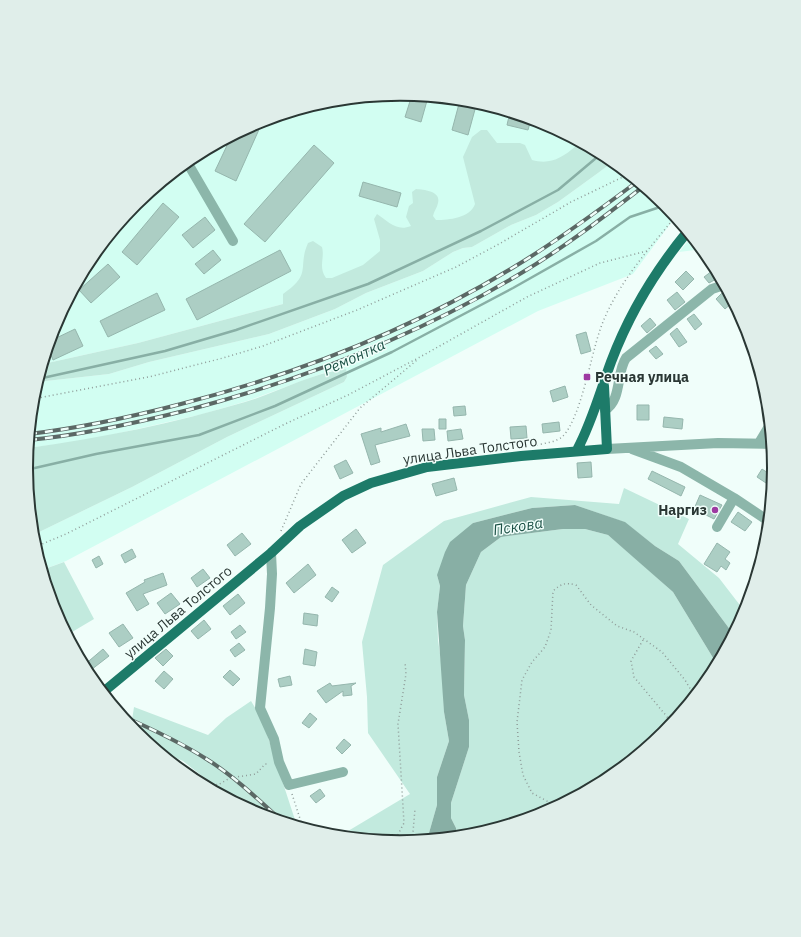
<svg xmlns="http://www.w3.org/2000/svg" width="801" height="937" font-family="'IBM Plex Sans',sans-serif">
<rect width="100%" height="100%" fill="#f0fefa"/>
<path fill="#d2fef2" d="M401 94 474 101 544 123 600 153 283 304 138 343 43 364 55 325 89 260 136 204 193 157 257 122 328 101Z
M612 160 665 204 676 216 633 274 538 311 66 561 42 570 33 535 132 487 227 437 344 382 347 377 346 369 329 371 247 401 203 414 89 440 28 448 33 395 37 382 109 374 149 362 269 334 335 309 366 293 423 271 453 252 463 248 472 247 511 225 536 215 558 202 598 173 610 163Z
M692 236 703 249 679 252Z"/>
<path fill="#c2eade" d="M481 130H487L497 143H520L525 145 532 160C550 165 562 158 576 146L574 141 569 140 565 134 612 160 611 163 598 173 558 202 536 215 511 225 472 247 463 248 453 252 423 271 366 293 335 309 269 334 149 362 109 374 37 382 43 364 138 343 283 304V294C313 273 297 268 308 243L313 241 322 247C325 258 318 267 326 278H332L363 265 380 251V240L374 219 377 214C388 221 396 232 411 226L406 217 409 206 413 203 412 192 416 189C425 190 441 191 438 203 437 208 434 211 433 216L436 220C449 220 470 218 475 204L463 157 472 137Z
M346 369 347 377 344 382 227 437 132 487 33 535 26 468 28 448C102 438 174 423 245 402 279 392 311 373 346 369Z
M624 488 689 519 678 544 719 578 746 613 734 635 679 561 655 546 624 522 575 505 532 508 473 523 437 575 440 586 437 612 438 640 443 675 444 712 449 741 437 777V805L427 840 400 843 338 837 410 794 368 733 367 697 362 642 383 565 444 521 531 497 619 504Z
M563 529H585L608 535 635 558 673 592 718 666 712 677 665 733 608 780 544 815 473 836 456 838V828L451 818V803L469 747V720L464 695 465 640 463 626 466 585 481 552 501 537Z
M64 562 94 619 67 635 54 612 42 570Z
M251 701 262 719 297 826 257 814 236 803 183 761 154 748 131 727 134 707 208 735 226 718Z"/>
<path fill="#88afa5" d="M575 505 625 522 655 546 679 561 734 635 718 666 673 592 608 535 585 529H563L501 537 481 552 466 585 463 626 465 640 464 695 469 720V747L451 803V818L456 828V838L427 840 437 805V777L449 741 444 712 437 612 440 586 437 575 445 552 450 542 473 523 532 508Z"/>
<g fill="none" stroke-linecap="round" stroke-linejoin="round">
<path stroke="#88afa5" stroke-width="2.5" d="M38 379 165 351 236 330 368 284 481 231 558 190 602 153
M26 470 96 454 199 435 275 406 392 352 513 288 596 241 630 217 666 205"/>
</g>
<path fill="#accec4" stroke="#95b6ad" d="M412 95 428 97 421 122 405 117Z
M460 100 477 102 468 135 452 130Z
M510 112 531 119 528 130 507 125Z
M257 123 261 125 236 181 215 171 231 137Z
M314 145 334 163 265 242 244 224Z
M363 182 401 193 397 207 359 196Z
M163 203 179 217 137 265 122 252Z
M205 217 215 230 193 248 182 235Z
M213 250 221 260 204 274 195 264Z
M280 250 291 271 197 320 186 299Z
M108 264 120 277 91 303 79 290Z
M686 271 694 279 683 290 675 282Z
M712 271 718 278 709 283 704 277Z
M677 292 685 302 675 310 667 300Z
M157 293 165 310 108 337 100 321Z
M722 293 725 294 733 302 725 309 716 299Z
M694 314 702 324 695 330 687 319Z
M650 318 656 325 647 333 641 326Z
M677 328 687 342 679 347 670 334Z
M75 329 83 346 53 360 48 348 50 341Z
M586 332 591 351 581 354 576 335Z
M656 346 663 354 656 359 649 351Z
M565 386 568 397 553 402 550 391Z
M637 405H649V420H637Z
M465 406 466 415 454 416 453 407Z
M664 417 683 419 682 429 663 427Z
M439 419H446V429H439Z
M559 422 560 431 543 433 542 424Z
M406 424 410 436 375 445 380 462 371 465 361 434 381 428V432Z
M526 426 527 438 511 439 510 427Z
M422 429H434L435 440 423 441Z
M461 429 463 439 448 441 447 431Z
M346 460 353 473 340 479 334 466Z
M591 462 592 477 578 478 577 463Z
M762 469 771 475 766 483 757 477Z
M652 471 685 487 681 496 648 479Z
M454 478 457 490 436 496 432 484Z
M700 495 722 505 714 519 694 509Z
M738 512 752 522 745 531 731 522Z
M356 529 366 543 352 553 342 540Z
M242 533 251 544 235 556 227 545Z
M717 543 730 552 725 559 730 563 726 570 721 566 717 572 704 564Z
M132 549 136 557 125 563 121 555Z
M99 556 103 564 96 568 92 560Z
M308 564 316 575 294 593 286 583Z
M203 569 210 578 197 587 191 578Z
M163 573 167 585 143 594 149 604 137 611 126 593 145 582 144 580Z
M332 587 339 592 332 602 325 597Z
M171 593 180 604 165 614 157 603Z
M238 594 245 603 230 615 223 606Z
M304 613 318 615 317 626 303 624Z
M204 620 211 629 198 639 191 631Z
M123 624 133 638 119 647 109 633Z
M240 625 246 632 236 639 231 632Z
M239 643 245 650 235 657 230 650Z
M103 649 109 656 87 673 83 666Z
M166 649 173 656 163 666 155 658Z
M305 649 317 652 315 666 303 664Z
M230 670 240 679 233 686 223 677Z
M164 671 173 679 164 689 155 681Z
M290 676 292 685 280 687 278 679Z
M330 683 332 686 356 683 351 686 352 695 343 696V691L326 703 317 691Z
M310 713 317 719 309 728 302 723Z
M344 739 351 745 342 754 336 748Z
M320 789 325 796 316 803 310 796Z"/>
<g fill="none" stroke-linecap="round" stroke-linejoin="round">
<path stroke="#8f9c99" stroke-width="1.5" stroke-dasharray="1 3" stroke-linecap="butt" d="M33 399 153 376 223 358 263 346 357 310 456 267 499 244 571 202 629 174
M537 445C545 443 557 442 563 436 580 419 591 357 599 333 613 289 647 251 676 216
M281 531 301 484 360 408 417 360
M35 547 66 534 285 424 348 395 420 357 527 297 600 263 647 251
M643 640 631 661 634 677 673 724
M202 785 204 782 218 785 230 778 256 774 265 764H269
M292 794 303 828
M558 807 532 793 523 775 519 752 517 722 522 680 532 662 545 647 551 630 553 591C561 584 565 582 576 585L591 605 617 626 634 632 662 652 685 680 695 697
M394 842 404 823 398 724 406 674 405 662
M407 842 413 832 415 809"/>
<path stroke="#8cb6aa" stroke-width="10" d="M187 162 233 241
M605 410C622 400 616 373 626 358L712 289 721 286 727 288
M759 443 771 423
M607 449 718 443 773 444
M632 449 681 467 734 498 770 522
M717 527 734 498
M271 553 272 574 270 608 260 708 274 739 279 762 289 785 343 772"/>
<path stroke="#1d7b69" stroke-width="10" d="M577 450C592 422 600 392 611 362 629 314 655 271 688 231
M102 693 271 553 300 526 343 496 371 483 427 467 521 456 607 449 604 386"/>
<defs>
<path id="rail" d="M29 434C80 428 131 417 181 404 297 374 411 330 514 267 557 241 598 211 638 181
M29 440C83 435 136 423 188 410 305 379 419 335 523 272 565 247 605 216 644 186
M120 715C150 728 180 742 208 760 235 777 260 801 284 823"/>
</defs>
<use href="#rail" stroke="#5b6865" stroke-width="4"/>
<use href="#rail" stroke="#f0fefa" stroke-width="2.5" stroke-dasharray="8" stroke-linecap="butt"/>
</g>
<g fill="#9d3aa1" stroke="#f0fefa" stroke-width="1.5">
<rect x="583" y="373" width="8" height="8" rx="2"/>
<circle cx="715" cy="510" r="4"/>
</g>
<g text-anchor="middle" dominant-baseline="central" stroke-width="3" stroke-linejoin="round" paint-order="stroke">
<g font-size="14" font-weight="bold" fill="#2a3734" stroke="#f0fefa" text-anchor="start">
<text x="595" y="377">Речная улица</text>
<text x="707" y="510" text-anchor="end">Наргиз</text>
</g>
<g font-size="14" fill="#2a3734" stroke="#f0fefa">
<text transform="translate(470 450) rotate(-8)">улица Льва Толстого</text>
<text transform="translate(178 612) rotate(-40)">улица Льва Толстого</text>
</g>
<g font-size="15" font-style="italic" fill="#1b5045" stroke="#f0fefa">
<text transform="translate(354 357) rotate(-25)">Ремонтка</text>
<text transform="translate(518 526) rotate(-9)">Пскова</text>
</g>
</g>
<path d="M0 0H801V937H0ZM33 468a367 367 0 1 1 734 0a367 367 0 1 1-734 0Z" fill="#e0eeea" fill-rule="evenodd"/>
<path fill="none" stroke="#2a3734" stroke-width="2" d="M33 468a367 367 0 1 1 734 0a367 367 0 1 1-734 0Z"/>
</svg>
